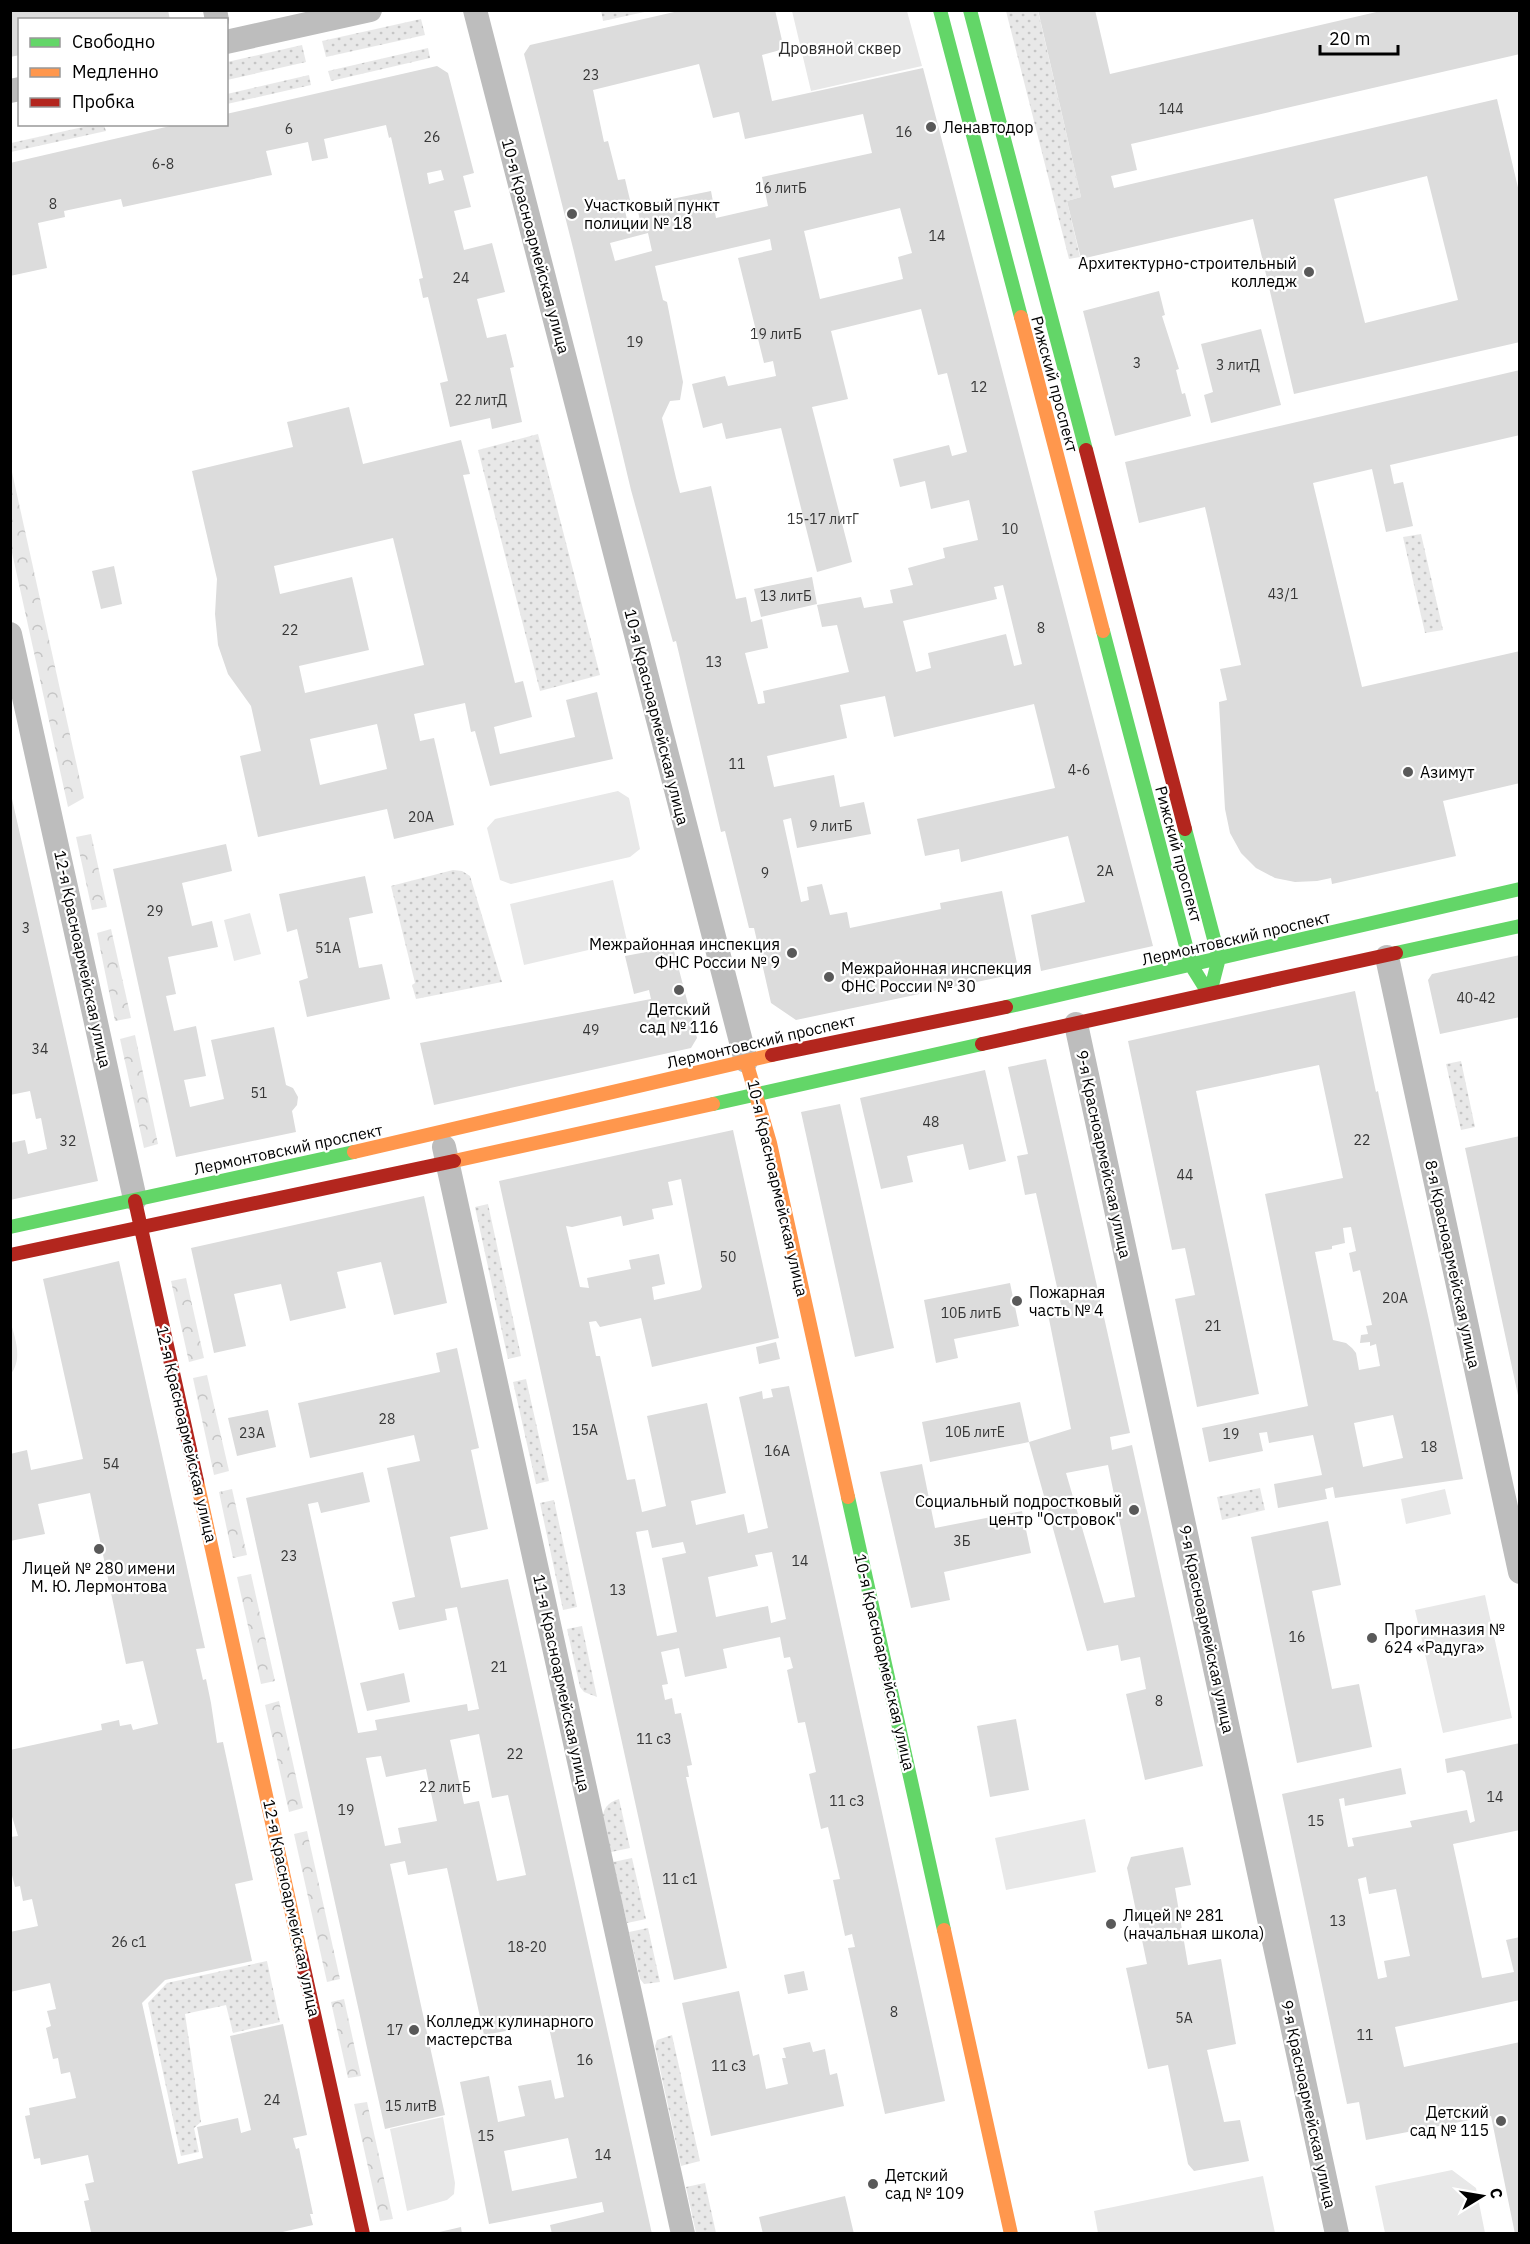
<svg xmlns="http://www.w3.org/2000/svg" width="1530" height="2244" font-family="'IBM Plex Sans',sans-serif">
<defs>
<pattern id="grass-dots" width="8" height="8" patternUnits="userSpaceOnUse" patternTransform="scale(1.5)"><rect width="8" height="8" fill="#e8e8e8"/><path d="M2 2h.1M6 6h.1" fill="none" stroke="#c5c5c5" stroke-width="1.8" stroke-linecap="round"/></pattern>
<pattern id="forest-crowns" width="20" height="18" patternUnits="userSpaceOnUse" patternTransform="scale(1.5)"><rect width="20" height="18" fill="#e8e8e8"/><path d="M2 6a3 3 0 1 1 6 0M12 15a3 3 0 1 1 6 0" fill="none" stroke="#c5c5c5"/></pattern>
</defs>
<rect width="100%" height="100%" fill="#fff"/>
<path fill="url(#grass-dots)" d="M601 10H649V11L603 21Z
M1006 11H1038L1081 197 1067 201 1080 257 1069 259Z
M421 19 425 35 326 57 322 41Z
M302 45 306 62 227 80V62Z
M428 48 430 58 331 81 328 71Z
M309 75 311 85 227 104V94Z
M92 125H104L106 131 11 152V143Z
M538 434 600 675 540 691 478 450Z
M1421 534 1443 630 1425 633 1403 537Z
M453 870 462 871 470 876 502 982 416 999 412 985 415 983 391 886Z
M1461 1061 1475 1127 1461 1130 1446 1064Z
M488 1204 521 1356 508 1359 475 1207Z
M526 1379 549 1481 536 1484 513 1382Z
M1260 1488 1265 1510 1222 1520 1217 1497Z
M554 1500 577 1607 563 1610 540 1503Z
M582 1626 597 1697 584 1692 580 1687 567 1629Z
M619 1799 630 1848 611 1852C606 1832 592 1807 619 1799Z
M632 1858 646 1919 627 1923 613 1862Z
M648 1928 660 1982 644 1984 640 1979 629 1932Z
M267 1961 280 2022 233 2033 226 2005 185 2014 201 2122 194 2128 199 2152 181 2156 148 2003 167 1983Z
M672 2035 700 2161 681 2166 655 2046 657 2040Z
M705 2183 716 2233H696L686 2187Z"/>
<path fill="url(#forest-crowns)" d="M10 463 84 798 68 807 11 548Z
M91 834 107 907 92 910 76 837Z
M111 929 131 1018 115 1021 97 933Z
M135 1035 158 1144 144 1148 120 1039Z
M186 1278 204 1358 189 1362 171 1281Z
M207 1375 229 1471 214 1475 193 1378Z
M232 1489 247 1555 233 1558 219 1492Z
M251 1574 275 1681 261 1684 237 1577Z
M279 1701 303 1808 289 1812 265 1705Z
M307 1831 340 1979 327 1982 294 1834Z
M344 1999 361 2076 348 2078 331 2002Z
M367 2102 393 2219 380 2221 354 2104Z"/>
<path fill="#e8e8e8" d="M792 11H907L922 66 811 91Z
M618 791 629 798 640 849 630 857 511 884 500 880 487 828 495 819Z
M613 880 627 941 524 965 510 904Z
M250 913 261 954 234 961 224 920Z
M10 1320C15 1338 23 1358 11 1374Z
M1445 1489 1451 1514 1406 1524 1401 1499Z
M1485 1595 1512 1718 1443 1733 1415 1610Z
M1085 1819 1096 1872 1006 1890 995 1838Z
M443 2117 455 2183 454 2194 447 2200 407 2211 390 2129Z
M1452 2170 1476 2188 1485 2233H1385L1375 2186Z
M1263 2176 1275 2233H1098L1094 2211Z"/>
<path fill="#dcdcdc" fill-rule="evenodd" d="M10 10H168L170 20H20V55L10 57Z
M683 10H775L784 49 762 55 772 101 923 68 1153 946 1041 971 1031 915 1085 902 1068 836 961 862 959 849 925 856 917 819 1055 788 1034 704 894 737 885 696 840 705 847 738 767 756 774 787 834 775 840 807 864 802 871 834 797 848 791 818 783 820 801 902 809 900 807 887 822 884 830 915 847 912 850 928 941 909 940 903 1002 891 1019 973 796 1020 771 1003 754 928H749L725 831 721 832 676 641 673 642 631 490 574 252 524 54 530 45ZM699 64 713 118 739 112 745 139 863 114 872 153 762 177 768 206 716 218 711 191 637 206 641 226 629 228 623 202 630 200 625 179 618 180 608 141 604 142 593 90ZM900 208 912 253 898 257 903 279 820 299 804 231ZM648 233 652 251 615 261 610 243ZM770 239 772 250 738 258 764 363 773 361 776 376 728 386 725 376 692 384 703 428 722 423 726 439 781 428 817 572 852 562 812 407 848 399 831 331 921 309 938 375 947 373 967 452 952 456 949 445 893 459 900 487 925 481 931 509 969 500 978 540 943 548 945 558 908 568 913 585 890 590 893 603 864 608 861 597 817 605 822 627 837 625 849 672 763 691 765 703 758 704 745 653 768 648 762 619 751 622 746 597 736 599 711 486 680 493 676 478 662 418 670 401 680 400 683 382 667 302 663 300 655 266ZM1003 585 1022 664 1014 666 1006 634 928 653 931 668 916 672 903 621 997 599 994 587Z
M1038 10H1095L1110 74 1385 10H1520V54L1131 144 1137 170 1111 176 1114 188 1497 99 1520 196V342L1294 394 1253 219 1081 259 1067 201 1081 197ZM1427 176 1458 300 1365 323 1334 199Z
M437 66 448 73 474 173 463 176 471 207 454 211 464 250 492 243 505 292 477 299 487 338 506 334 514 367 510 368 522 422 492 429 490 418 450 427 440 383 448 381 428 297 423 298 419 279 423 278 391 137 389 138 386 125 324 139 328 158 312 161 308 142 266 151 272 175 123 207 121 199 64 211 65 217 38 223 47 268 10 276V163L179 124H226V114ZM441 170 444 180 429 184 427 173Z
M1159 291 1165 315 1162 316 1179 369 1176 370 1182 394 1185 393 1191 416 1115 436 1083 311Z
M1261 329 1281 405 1211 423 1204 395 1213 392 1201 344Z
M1520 370V435L1390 465 1394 484 1403 482 1413 526 1386 532 1372 469 1313 483 1362 687 1520 651V783L1443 801 1456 856 1332 884 1331 878 1317 881 1295 882 1275 878 1256 868 1241 853 1230 833 1225 809 1219 702 1227 700 1220 669 1241 665 1205 507 1139 523 1125 462Z
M349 407 363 464 461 440 470 474 463 475 515 683 523 681 532 717 494 727 500 754 575 737 566 700 597 692 613 759 490 786 475 731 471 732 465 703 414 714 420 741 434 738 454 825 394 839 387 809 258 837 240 756 261 751 251 706 228 674 218 645 215 614 217 579 192 471 293 447 287 422ZM393 538 424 665 305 693 299 666 369 650 352 577 280 594 274 566ZM377 724 387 769 320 785 310 739Z
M114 566 122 604 101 609 92 571Z
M812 577 817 604 761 617 754 589Z
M10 790 98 1181 10 1200V1143L25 1140 28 1154 47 1149 41 1118 36 1119 30 1091 10 1095V1068L12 1067 10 1061Z
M226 844 232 871 182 883 192 926 212 921 218 947 168 957 176 994 166 996 174 1031 196 1026 206 1076 184 1080 190 1107 224 1099 211 1040 274 1027 286 1085 293 1088 298 1097 297 1105 292 1111 296 1132 176 1157 113 869Z
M365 876 373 913 349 918 359 968 382 964 390 999 307 1017 299 981 308 978 297 929 287 932 279 894Z
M673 947 697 1038 691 1048 434 1105 420 1043 651 999 649 990 634 994 625 956Z
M1520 955V1017L1440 1034 1428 980 1432 974Z
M1355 991 1376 1092 1378 1091 1379 1097 1429 1320 1463 1479 1335 1498 1333 1487 1325 1489 1327 1499 1278 1508 1274 1484 1322 1475 1313 1435 1269 1443 1267 1432 1259 1433 1263 1451 1209 1462 1202 1428 1308 1406 1265 1194 1343 1178 1319 1065 1196 1091 1259 1394 1197 1407 1175 1299 1195 1295 1185 1248 1172 1250 1128 1041ZM1351 1227 1356 1251 1349 1253 1353 1272 1360 1270 1372 1325 1366 1326 1368 1334 1361 1335 1360 1343 1370 1342V1346L1376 1344 1380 1366 1359 1370 1356 1353 1352 1348 1346 1343 1333 1340 1315 1252 1332 1249V1246L1345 1243 1343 1228ZM1393 1415 1403 1458 1363 1467 1354 1423Z
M1046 1059 1130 1433 1110 1437 1112 1450 1132 1445 1203 1766 1145 1780 1126 1694 1146 1689 1140 1657 1121 1661 1118 1645 1087 1651 1029 1442 930 1462 922 1422 1020 1402 1029 1442 1071 1429 1047 1309 1061 1305 1036 1193 1025 1195 1017 1156 1028 1154 1008 1067ZM1108 1465 1135 1597 1104 1603 1066 1473Z
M985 1070 1006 1161 969 1170 963 1144 907 1156 913 1182 881 1189 860 1098Z
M840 1104 894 1348 855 1357 801 1112Z
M733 1130 779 1338 652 1367 641 1318 600 1327 596 1321 589 1322 596 1356H600L627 1480 635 1479 642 1512 666 1506 647 1416 707 1403 726 1493 691 1501 696 1525 744 1514 748 1533 768 1528 739 1397 762 1391 763 1399 773 1397 771 1389 789 1386 945 2101 885 2114 848 1948 855 1947 852 1934 845 1936 833 1880 840 1879 828 1827 821 1829 809 1774 816 1772 805 1722 798 1723 787 1670 793 1668 790 1657 784 1658 780 1637 723 1649 727 1668 685 1677 679 1648 661 1652 668 1684 662 1685 665 1700 672 1698 675 1714 681 1713 692 1765 687 1766 689 1777H686L727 1968 674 1980 499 1181ZM681 1179 702 1287 700 1290 654 1300 652 1287 665 1284 659 1254 629 1260 631 1269 587 1278 589 1288 580 1287 566 1226 572 1227 621 1216 623 1226 654 1219 652 1209 673 1205 668 1182ZM648 1530 652 1548 683 1542 686 1553 662 1558 677 1632 657 1636 636 1532ZM772 1552 786 1619 771 1623 768 1606 716 1617 708 1577 758 1566 755 1555Z
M1520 1136V1400H1519L1465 1148Z
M424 1196 447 1303 394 1315 381 1262 337 1272 346 1308 290 1321 281 1284 234 1294 246 1346 214 1353 191 1248Z
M119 1261 205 1648 196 1649 203 1680 206 1679 211 1703 217 1743 223 1742 253 1880 235 1884 252 1961 165 1980 142 2003 178 2164 203 2158 197 2127 238 2118 241 2133 251 2130 230 2036 283 2024 307 2135 293 2138 296 2149 299 2148 313 2214H310L313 2225 274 2234 91 2232 84 2201 89 2200 85 2184 94 2182 88 2155 41 2165 40 2158 34 2159 25 2116 30 2115 29 2108 76 2098 70 2072 61 2074 58 2058 53 2059 46 2028 51 2026 47 2011 56 2009 50 1983 10 1992V1932L38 1926 32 1899 23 1901 20 1886 15 1887 10 1867V1854L12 1853 10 1837 18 1836 10 1810V1750L102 1730 101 1724 119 1720 120 1726 131 1724 133 1730 158 1724 143 1661 126 1664 90 1493 38 1504 45 1534 10 1541V1454L27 1450 31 1470 83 1459 43 1279Z
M1010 1283 1019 1326 954 1339 958 1358 936 1363 924 1300Z
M776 1342 780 1359 759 1364 756 1347Z
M457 1348 479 1448 471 1450 488 1529 450 1537 461 1588 508 1579 652 2234H552L550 2225 604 2212 602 2202 489 2224 460 2082 489 2076 498 2122 525 2116 518 2086 551 2080 555 2099 564 2097 548 2023 484 2035 447 1868 408 1875 405 1861 390 1864 445 2115 385 2129 337 1912 246 1498 363 1472 370 1502 321 1513 318 1502 308 1504 358 1733 377 1730 375 1720 467 1704 468 1711 479 1709 457 1607 445 1609 447 1620 399 1630 392 1602 415 1597 387 1468 420 1461 414 1435 310 1458 298 1403 440 1372 436 1353ZM479 1734 492 1798 508 1795 526 1875 497 1881 479 1801 464 1804 450 1740ZM381 1756 386 1777 426 1769 437 1821 398 1828 401 1843 385 1846 366 1758ZM568 2138 577 2178 512 2191 504 2151Z
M268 1410 276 1447 237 1456 228 1418Z
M922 1464 935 1528 1022 1511 1031 1553 944 1572 950 1600 911 1608 880 1472Z
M1328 1521 1341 1585 1312 1591 1332 1689 1359 1684 1372 1747 1297 1763 1251 1537Z
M404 1673 410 1702 367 1711 360 1683Z
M1016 1719 1029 1790 990 1797 977 1726Z
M1520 1743V1830L1453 1844 1482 1978 1514 1972 1506 1940 1520 1937V2000L1395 2027 1404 2067 1520 2042V2234H1515L1491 2116 1366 2140 1359 2102 1347 2104 1282 1794 1401 1768 1406 1794 1345 1806 1344 1798 1339 1799 1348 1847 1354 1846 1352 1838 1412 1827 1410 1821 1467 1810 1470 1823 1475 1821 1465 1772 1462 1770 1447 1773 1445 1759ZM1366 1877 1369 1894 1396 1889 1410 1956 1384 1961 1387 1977 1378 1979 1358 1879Z
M1183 1847 1191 1885 1175 1888 1188 1965 1221 1959 1236 2044 1207 2050 1224 2122 1240 2120 1249 2161 1194 2171 1188 2164 1168 2065 1148 2069 1126 1968 1147 1964 1127 1868 1131 1857Z
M804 1971 808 1990 788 1994 784 1975Z
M739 1991 753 2056 759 2054 766 2089 788 2084 782 2058H786L783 2048 810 2042 813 2052 825 2049 830 2075 837 2073 844 2106 711 2136 682 2003Z
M845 2196 854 2234H763L759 2217Z
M461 2227 462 2234H435V2233Z"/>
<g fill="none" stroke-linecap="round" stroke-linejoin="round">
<path stroke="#bdbdbd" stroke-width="24" d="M215 10 217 20
M475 10 746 1061
M226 42 370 10
M10 91 20 89
M10 634 135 1199
M1387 957 1520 1572
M1076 1024 1337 2234
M444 1147 683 2234"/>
<path stroke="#63d668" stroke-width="14" d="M940 10 1021 317
M970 10 1086 450
M1103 631 1191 965 1206 989
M1185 829 1219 958 1212 985
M1396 953 1520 926
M1006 1007 1520 889
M713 1104 982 1044
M10 1227 354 1152
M848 1497 944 1930"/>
<path stroke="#ff974d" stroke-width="14" d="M1021 317 1103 631
M746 1061 770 1143 848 1497
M354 1152 772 1055
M454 1161 713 1104
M197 1481 301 1955
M944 1930 1011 2234"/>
<path stroke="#b3261e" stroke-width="14" d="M1086 450 1185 829
M982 1044 1396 953
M772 1055 1006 1007
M135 1201 197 1481
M10 1255 454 1161
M301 1955 363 2234"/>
</g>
<g fill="#595959" stroke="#fff" stroke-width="2">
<circle cx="931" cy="127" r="6"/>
<circle cx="572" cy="214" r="6"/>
<circle cx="1309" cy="272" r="6"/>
<circle cx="1408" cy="772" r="6"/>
<circle cx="792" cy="953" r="6"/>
<circle cx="829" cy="977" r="6"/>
<circle cx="679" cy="990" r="6"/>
<circle cx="1017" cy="1301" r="6"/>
<circle cx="1134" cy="1510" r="6"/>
<circle cx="99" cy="1549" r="6"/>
<circle cx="1372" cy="1638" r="6"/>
<circle cx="1111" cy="1924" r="6"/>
<circle cx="414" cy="2030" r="6"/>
<circle cx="1501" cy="2121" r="6"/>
<circle cx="873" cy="2184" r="6"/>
</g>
<g text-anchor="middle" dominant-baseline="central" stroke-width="4.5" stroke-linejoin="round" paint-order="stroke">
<g font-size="14" fill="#373737">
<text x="591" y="75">23</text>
<text x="1171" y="109">144</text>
<text x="289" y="129">6</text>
<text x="904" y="132">16</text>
<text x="432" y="137">26</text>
<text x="163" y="164">6-8</text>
<text x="781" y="188">16 литБ</text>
<text x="53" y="204">8</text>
<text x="937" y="236">14</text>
<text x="461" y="278">24</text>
<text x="776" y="334">19 литБ</text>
<text x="635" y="342">19</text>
<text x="1137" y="363">3</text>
<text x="1238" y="365">3 литД</text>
<text x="979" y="387">12</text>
<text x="481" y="400">22 литД</text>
<text x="823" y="519">15-17 литГ</text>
<text x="1010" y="529">10</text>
<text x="1283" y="594">43/1</text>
<text x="786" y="596">13 литБ</text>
<text x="1041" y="628">8</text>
<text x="290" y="630">22</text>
<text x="714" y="662">13</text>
<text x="737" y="764">11</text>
<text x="1079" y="770">4-6</text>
<text x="421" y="817">20А</text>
<text x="831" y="826">9 литБ</text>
<text x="1105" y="871">2А</text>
<text x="765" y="873">9</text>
<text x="155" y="911">29</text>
<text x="26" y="928">3</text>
<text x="328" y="948">51А</text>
<text x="1476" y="998">40-42</text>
<text x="591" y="1030">49</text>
<text x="40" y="1049">34</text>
<text x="259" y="1093">51</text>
<text x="931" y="1122">48</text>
<text x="1362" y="1140">22</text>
<text x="68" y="1141">32</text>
<text x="1185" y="1175">44</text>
<text x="728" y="1257">50</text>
<text x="1395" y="1298">20А</text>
<text x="971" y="1313">10Б литБ</text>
<text x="1213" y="1326">21</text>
<text x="387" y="1419">28</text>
<text x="585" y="1430">15А</text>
<text x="975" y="1432">10Б литЕ</text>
<text x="252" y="1433">23А</text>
<text x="1231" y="1434">19</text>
<text x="1429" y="1447">18</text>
<text x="777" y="1451">16А</text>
<text x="111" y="1464">54</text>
<text x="962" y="1541">3Б</text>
<text x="289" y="1556">23</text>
<text x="800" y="1561">14</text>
<text x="618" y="1590">13</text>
<text x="1297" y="1637">16</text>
<text x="499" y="1667">21</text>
<text x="1159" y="1701">8</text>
<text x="654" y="1739">11 с3</text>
<text x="515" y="1754">22</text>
<text x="445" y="1787">22 литБ</text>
<text x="1495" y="1797">14</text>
<text x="847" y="1801">11 с3</text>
<text x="346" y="1810">19</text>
<text x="1316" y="1821">15</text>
<text x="680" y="1879">11 с1</text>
<text x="1338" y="1921">13</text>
<text x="129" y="1942">26 с1</text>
<text x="527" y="1947">18-20</text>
<text x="894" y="2012">8</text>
<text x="1184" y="2018">5А</text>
<text x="395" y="2030">17</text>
<text x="1365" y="2035">11</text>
<text x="585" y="2060">16</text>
<text x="729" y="2066">11 с3</text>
<text x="272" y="2100">24</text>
<text x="411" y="2106">15 литВ</text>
<text x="486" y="2136">15</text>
<text x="603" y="2155">14</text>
</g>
<g font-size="16" fill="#2d2d2d" stroke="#fff">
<text x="840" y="48">Дровяной сквер</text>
</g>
<g font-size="16" fill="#000" stroke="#fff" text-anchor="start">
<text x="943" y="127">Ленавтодор</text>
<text x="584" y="205">Участковый пункт<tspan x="584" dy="18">полиции № 18</tspan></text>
<text x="1297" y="263" text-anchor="end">Архитектурно-строительный<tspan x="1297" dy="18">колледж</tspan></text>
<text x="1420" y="772">Азимут</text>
<text x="780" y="944" text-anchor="end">Межрайонная инспекция<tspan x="780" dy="18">ФНС России № 9</tspan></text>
<text x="841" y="968">Межрайонная инспекция<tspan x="841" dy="18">ФНС России № 30</tspan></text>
<text x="679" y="1009" text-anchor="middle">Детский<tspan x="679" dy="18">сад № 116</tspan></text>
<text x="1029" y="1292">Пожарная<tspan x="1029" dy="18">часть № 4</tspan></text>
<text x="1122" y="1501" text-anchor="end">Социальный подростковый<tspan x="1122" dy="18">центр "Островок"</tspan></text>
<text x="99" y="1568" text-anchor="middle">Лицей № 280 имени<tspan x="99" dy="18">М. Ю. Лермонтова</tspan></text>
<text x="1384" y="1629">Прогимназия №<tspan x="1384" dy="18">624 «Радуга»</tspan></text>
<text x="1123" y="1915">Лицей № 281<tspan x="1123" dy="18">(начальная школа)</tspan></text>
<text x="426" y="2021">Колледж кулинарного<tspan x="426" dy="18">мастерства</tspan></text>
<text x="1489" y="2112" text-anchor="end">Детский<tspan x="1489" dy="18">сад № 115</tspan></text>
<text x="885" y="2175">Детский<tspan x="885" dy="18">сад № 109</tspan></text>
</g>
<g font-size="16" fill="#000" stroke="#fff">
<text transform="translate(536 246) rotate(75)">10-я Красноармейская улица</text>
<text transform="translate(1055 384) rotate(75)">Рижский проспект</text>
<text transform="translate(657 717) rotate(76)">10-я Красноармейская улица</text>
<text transform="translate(1179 854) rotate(75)">Рижский проспект</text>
<text transform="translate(1236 938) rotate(-13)">Лермонтовский проспект</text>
<text transform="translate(83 959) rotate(78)">12-я Красноармейская улица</text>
<text transform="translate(761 1041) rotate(-13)">Лермонтовский проспект</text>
<text transform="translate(288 1149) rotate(-12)">Лермонтовский проспект</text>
<text transform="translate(1104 1154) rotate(78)">9-я Красноармейская улица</text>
<text transform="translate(778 1188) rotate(77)">10-я Красноармейская улица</text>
<text transform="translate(1453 1264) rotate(78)">8-я Красноармейская улица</text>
<text transform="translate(187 1434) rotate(77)">12-я Красноармейская улица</text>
<text transform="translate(1207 1629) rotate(78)">9-я Красноармейская улица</text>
<text transform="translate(885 1662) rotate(77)">10-я Красноармейская улица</text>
<text transform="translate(562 1683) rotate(78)">11-я Красноармейская улица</text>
<text transform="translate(292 1908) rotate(78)">12-я Красноармейская улица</text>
<text transform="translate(1309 2104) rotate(78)">9-я Красноармейская улица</text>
</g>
</g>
<rect width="1530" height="2244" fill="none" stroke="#000000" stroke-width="24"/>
<rect x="18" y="18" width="210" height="108" fill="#ffffff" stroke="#999999" stroke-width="1.5"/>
<rect x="30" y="38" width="30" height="9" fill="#63d668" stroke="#999999" stroke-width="1.5"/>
<text x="72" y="48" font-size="18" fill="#000000">Свободно</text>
<rect x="30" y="68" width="30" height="9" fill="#ff974d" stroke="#999999" stroke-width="1.5"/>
<text x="72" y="78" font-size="18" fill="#000000">Медленно</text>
<rect x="30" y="98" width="30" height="9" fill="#b3261e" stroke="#999999" stroke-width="1.5"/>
<text x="72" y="108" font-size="18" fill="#000000">Пробка</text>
<g transform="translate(1482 2196) rotate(79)" stroke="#ffffff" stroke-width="4.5" paint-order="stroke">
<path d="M0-4.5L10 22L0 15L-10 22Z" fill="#000000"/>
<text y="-9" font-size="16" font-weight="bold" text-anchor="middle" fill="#000000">С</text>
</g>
<path d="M1320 45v9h78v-9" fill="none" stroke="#000000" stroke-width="3"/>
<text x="1329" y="45" font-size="18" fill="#000000" stroke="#ffffff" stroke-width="4.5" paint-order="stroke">20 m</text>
</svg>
